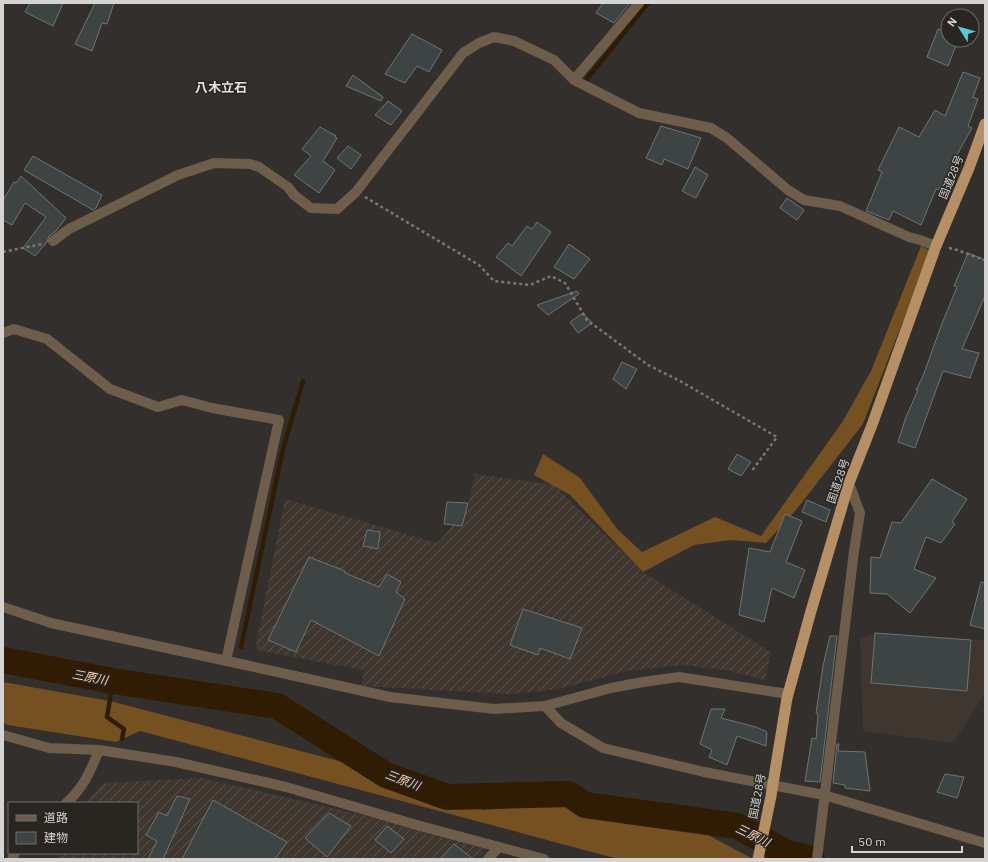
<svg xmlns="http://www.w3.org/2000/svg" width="988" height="862" font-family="'IBM Plex Sans','Noto Sans JP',sans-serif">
<defs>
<pattern id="industrial-furrows" width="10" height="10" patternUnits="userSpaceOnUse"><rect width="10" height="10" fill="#3f372f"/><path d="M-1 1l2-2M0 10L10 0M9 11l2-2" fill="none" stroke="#5a534c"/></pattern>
</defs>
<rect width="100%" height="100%" fill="#332f2c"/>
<path fill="#3f372f" d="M875 633 971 640H985V694L953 743 863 731 860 639Z"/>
<path fill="url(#industrial-furrows)" d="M475 474 554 485 643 572 771 652 765 680 725 670 682 665 627 671 566 687 542 691 508 694 361 686 364 670 255 650 285 499 437 543 466 512Z
M202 778 488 844 478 859H60L57 853H137V803H85L103 783Z"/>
<path fill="#755020" d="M921 246 930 251 863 424 796 510 766 543 731 540 694 545 643 572 570 495 534 475 543 454 580 478 618 530 642 552 715 517 761 536 843 421 871 371Z
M3 682 110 701 358 766 380 778 441 800 484 810 567 803 579 809 598 811 625 810 655 818 708 835 753 859H618L140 731 116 742 8 725 3 723Z"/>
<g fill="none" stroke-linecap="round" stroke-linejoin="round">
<path stroke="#2f1c03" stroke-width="4.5" d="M583 84 648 3
M241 647 283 449 303 381
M113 681 107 717 124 729 122 739"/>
<path stroke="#2f1c03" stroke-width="26" d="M3 660 113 681 277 706 386 775 447 797 569 794 585 805 737 826 787 853 812 859"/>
</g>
<path fill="#3e4444" stroke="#6d7474" d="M30 3H63L53 26 25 12Z
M95 3H114L107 24 102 23 92 51 75 44Z
M603 3H630L614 23 596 13Z
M938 29 948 33V40H958L948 66 927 57Z
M412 34 442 50 429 72 417 66 405 83 385 74Z
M963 72 980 78 973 97 978 99 968 126 972 128 954 160 956 161 938 190 936 189 921 225 893 211 889 220 866 211 882 172 878 170 899 127 919 137 935 110 945 116Z
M353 75 383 97 381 101 346 86Z
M388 101 402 111 391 125 375 115Z
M661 126 701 138 688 169 664 159 662 165 646 158Z
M320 127 336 136 335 137 337 138 323 161 335 170 319 193 294 175 311 156 302 149Z
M348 146 361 155 351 169 337 158Z
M33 156 102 195 96 208 93 210 24 170Z
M695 167 708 175 696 198 682 191Z
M21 176 66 218 56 231 49 236 47 242 35 256 23 248 46 217 25 203 12 225 3 220V200L14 182 16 183Z
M787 198 804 210 797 220 780 208Z
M537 222 551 232 521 276 496 257 508 243 512 246 527 226 532 229Z
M569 244 590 259 574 279 554 267Z
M968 253 985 260V296L962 349 979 353 970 378 943 371 915 448 898 442 906 417 918 390H916L923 376 941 326 957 287 954 286Z
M577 291 579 294 548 315 537 305Z
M583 313 592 323 578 333 570 322Z
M622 362 637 369 626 389 613 379Z
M737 454 751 462 741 476 728 469Z
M932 479 967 499 952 522 955 524 941 543 926 537 914 569 936 578 910 613 887 594 870 593 871 557 880 558 892 522 901 523Z
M807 500 830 510 826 522 802 512Z
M447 502 468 503 462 526 444 524Z
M785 514 802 521 786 562 805 570 794 598 772 588 764 622 739 615 749 548 770 552Z
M367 530 380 532 378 549 363 546Z
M309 557 345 571V573L379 587 387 574 401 582 396 592 405 599 379 656 311 620 296 652 268 640Z
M981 582 985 583V629L970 625Z
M523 609 582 628 570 659 540 648 538 655 510 645Z
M875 633 971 640 967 691 871 683Z
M830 636H837L820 782 805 781 812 738 816 739 818 714 816 713 823 666Z
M711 709H725L721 718 756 727 767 732 766 746 737 736 727 765 709 757 712 750 700 744Z
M837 744H839L838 751 865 752 870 791 845 788V785L833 783Z
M945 774 964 777 957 798 937 792Z
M177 796 190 799 163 859H148L157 841 146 835 159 812 167 816Z
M213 800 287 842 275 859H182Z
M329 813 351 826 327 857 305 838Z
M387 826 404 839 391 853 375 840Z
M454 844 473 859H440Z"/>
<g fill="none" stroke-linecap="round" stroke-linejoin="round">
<path stroke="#7a7775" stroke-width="2.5" stroke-dasharray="3 3" stroke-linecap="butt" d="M365 197 479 265 494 281 530 285 551 276 565 283 587 320 648 365 680 381 777 437 751 472
M949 248 957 250 985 260
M3 252 42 244"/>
<path stroke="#6e5d4a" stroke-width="10" d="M574 80 639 3
M53 241 69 229 178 175 214 163 250 164 259 167 288 187 294 195 311 208 337 209 356 192 463 53 479 43 494 37 514 41 554 60 574 80 639 113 711 128 727 138 788 190 804 200 840 206 909 237 920 240 936 246
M3 333 14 329 47 339 110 389 158 407 182 400 212 408 279 420 226 661
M545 706 561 723 603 748 704 772 824 795 985 843
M66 803C83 789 91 770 99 750
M12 859 15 853
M488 859 499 847
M817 859 854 551 860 513 849 483"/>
<path stroke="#6e5d4a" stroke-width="10" d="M3 607 51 623 250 666 390 697 494 709 545 706 611 688 643 682 679 677 788 694
M3 735 49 748 99 750 176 762 286 787 424 827 544 859"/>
<path stroke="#b69064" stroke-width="11" d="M758 859 771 796 787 698 811 611 849 483 872 425 936 246 969 168 985 124"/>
</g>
<g text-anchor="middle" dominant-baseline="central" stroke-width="3" stroke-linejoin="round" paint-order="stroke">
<g font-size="11" fill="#d6d4d2" stroke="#292622">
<text transform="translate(951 177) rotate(-68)">国道28号</text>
<text transform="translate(838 481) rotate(-71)">国道28号</text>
<text transform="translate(757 796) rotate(-79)">国道28号</text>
</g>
<g font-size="12" font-style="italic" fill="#fbd7af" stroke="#292622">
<text transform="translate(90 677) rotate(11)">三原川</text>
<text transform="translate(403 780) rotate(21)">三原川</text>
<text transform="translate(753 835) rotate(26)">三原川</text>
</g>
<g font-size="13" font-weight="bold" fill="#e7e2dd" stroke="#292622">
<text x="221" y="87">八木立石</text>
</g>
</g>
<rect width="988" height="862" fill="none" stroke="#d6d4d2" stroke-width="8"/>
<rect x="8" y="802" width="130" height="52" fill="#292622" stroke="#6e6c68"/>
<rect x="16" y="815" width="20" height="6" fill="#6e5d4a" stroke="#6e6c68"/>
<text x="44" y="822" font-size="12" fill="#d6d4d2">道路</text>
<rect x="16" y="832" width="20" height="12" fill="#3e4444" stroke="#6e6c68"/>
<text x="44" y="842" font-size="12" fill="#d6d4d2">建物</text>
<g transform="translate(960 28) rotate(307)"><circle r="19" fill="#292622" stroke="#6e6c68"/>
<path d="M0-3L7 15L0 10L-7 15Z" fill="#51ccd3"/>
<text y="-6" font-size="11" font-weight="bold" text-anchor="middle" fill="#d6d4d2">N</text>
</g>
<path d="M852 846v6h110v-6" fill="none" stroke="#d6d4d2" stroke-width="2"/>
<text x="858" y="846" font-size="12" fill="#d6d4d2" stroke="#292622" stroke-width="3" paint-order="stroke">50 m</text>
</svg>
